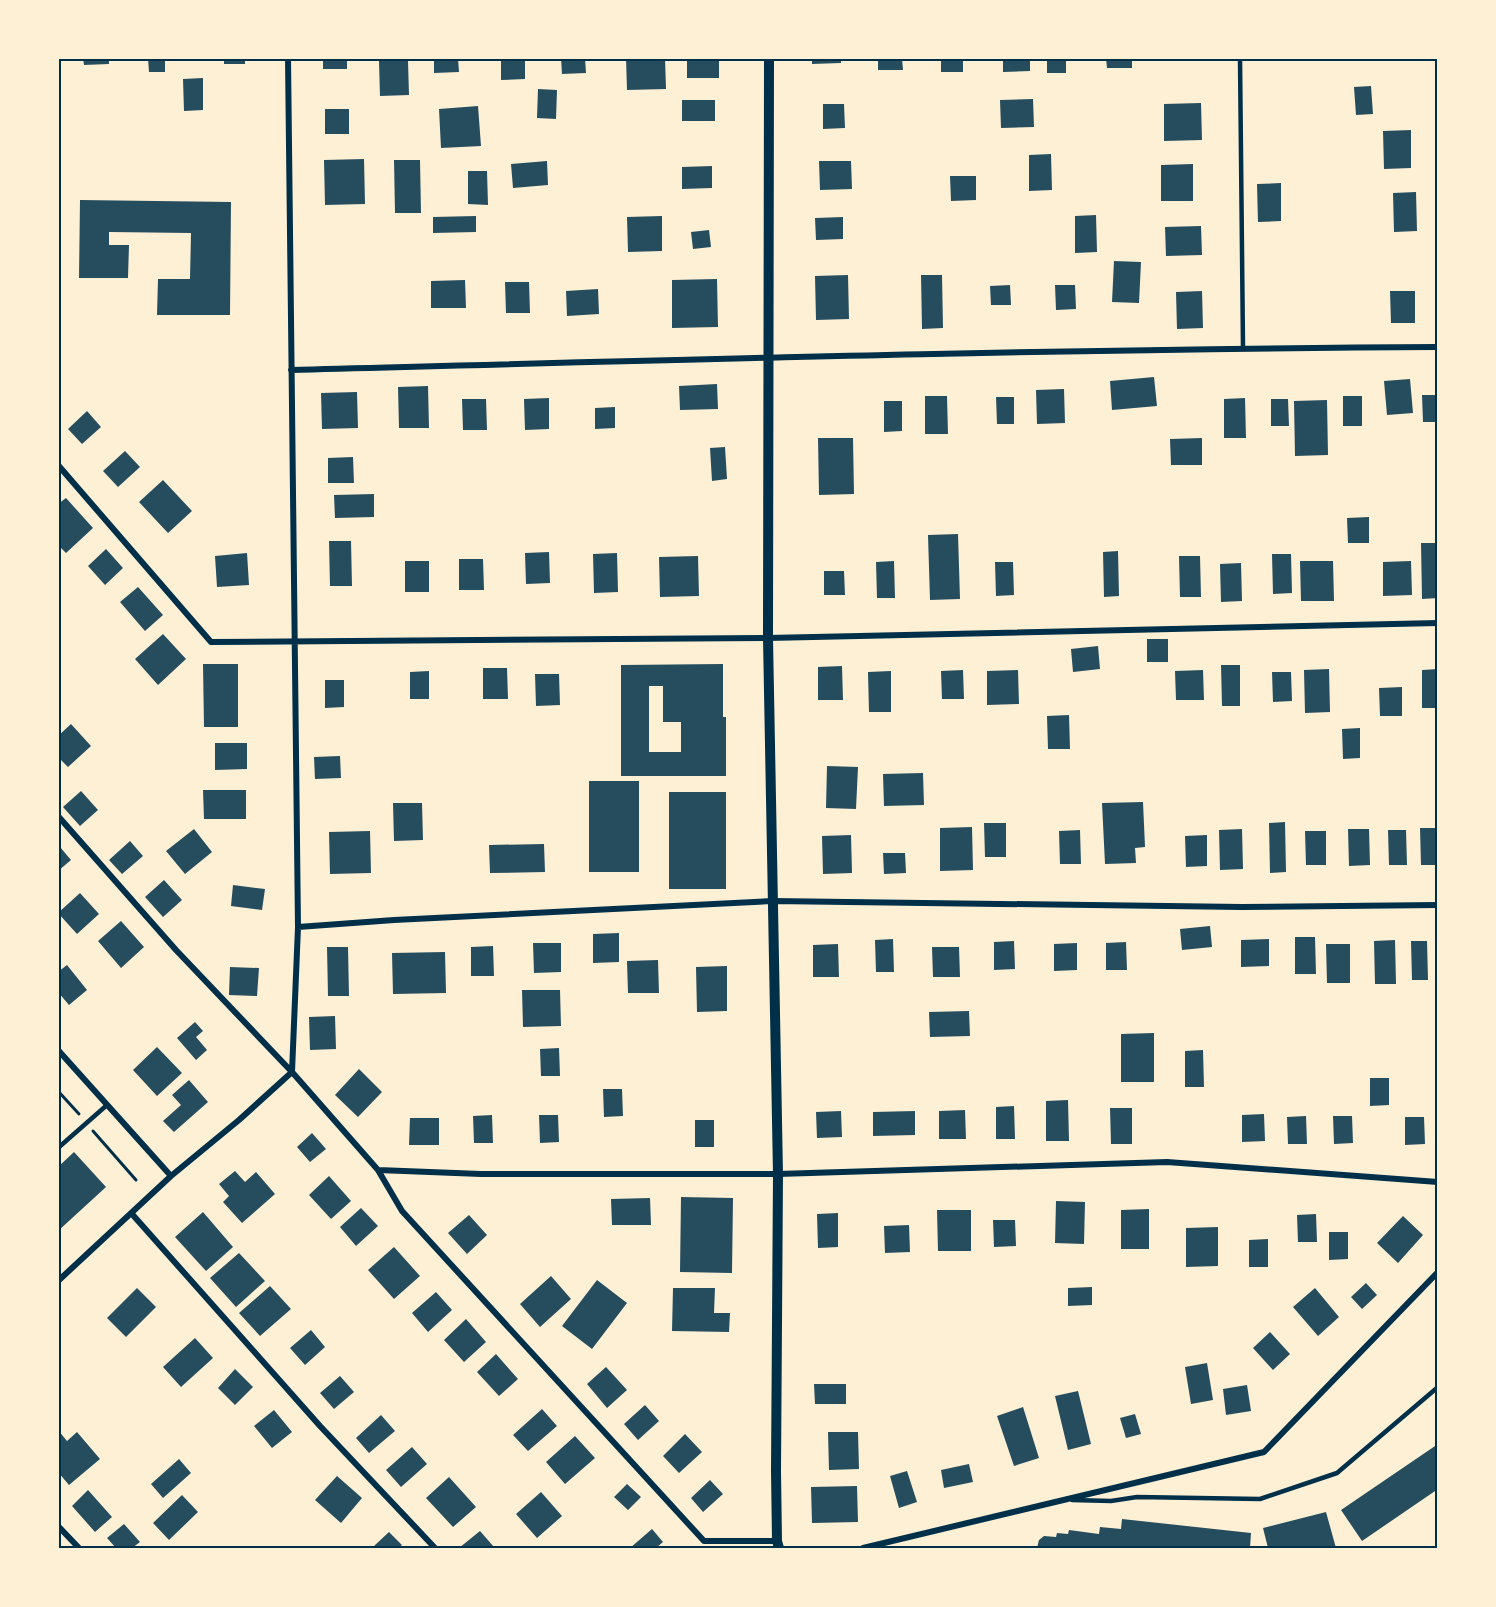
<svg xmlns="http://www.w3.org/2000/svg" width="1496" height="1607" font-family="Commissioner,sans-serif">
<rect width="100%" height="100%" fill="#fdf0d5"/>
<path fill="#264d5e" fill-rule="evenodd" d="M83 58H109V64L84 65Z
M148 58H165V72H149Z
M224 58H245V64H224Z
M323 58H347V69H323Z
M434 58H458L459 72 434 73Z
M501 58H525V79L501 80Z
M561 58H585L586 73 562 74Z
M626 58H665L666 89 627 90Z
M687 58H719V78H687Z
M812 58H841V63L812 64Z
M878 58H902L903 70H878Z
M941 58H963V72H941Z
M1003 58H1030V71L1003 72Z
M1047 58H1066V73H1047Z
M1106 58H1132V68H1107Z
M379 61H408L409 95 380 96Z
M203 78V110L184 111 183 79Z
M1371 86 1373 114 1356 115 1354 87Z
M538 89 557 90 556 119 537 118Z
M1033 99 1034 127 1001 128 1000 100Z
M682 100H715V121H682Z
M1201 103 1202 140 1164 141V104Z
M823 104H844L845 128 823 129Z
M478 106 481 146 441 148 439 109Z
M325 109H349V134H325Z
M1411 130V168L1384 169 1383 131Z
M1051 154 1052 190 1029 191V155Z
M364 159 365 204 325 205 324 160Z
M394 160H420L421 213H395Z
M547 161 548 185 513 188 511 164Z
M819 161H851L852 189 820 190Z
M1193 164V201H1161V165Z
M712 166V188L682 189V167Z
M468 171H487L488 205 468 204Z
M950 176H976V200L951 201Z
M1281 183V221L1258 222 1257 184Z
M1416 192 1417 231 1394 232 1393 193Z
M80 200 231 202 230 315H157L158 279H190L191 233 109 232V245H129L128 278H79Z
M1096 215 1097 252 1075 253V216Z
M476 216V232L433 233V217Z
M662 216V251L628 252 627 217Z
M843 217V239L816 240 815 218Z
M1201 226 1202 255 1166 256 1165 227Z
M709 230 711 247 693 249 691 232Z
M1114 261 1141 262 1139 303 1112 302Z
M848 275 849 319 816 320 815 276Z
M921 275H942L943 328 922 329Z
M717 279 718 327 672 328V280Z
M465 280 466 308H431V281Z
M505 282H529L530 313H506Z
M1010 285 1011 305H991L990 286Z
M1055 285H1075L1076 309 1056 310Z
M1435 286H1438V326H1435Z
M598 289 599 314 567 316 566 291Z
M1202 291 1203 328 1177 329 1176 292Z
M1390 291H1415V323H1391Z
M1154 377 1157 406 1112 410 1110 381Z
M1410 379 1413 413 1387 415 1384 381Z
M717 384 718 409 680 410 679 386Z
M428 386 429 428H399L398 387Z
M1064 389 1065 423 1037 424 1036 390Z
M357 392 358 428 322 429 321 393Z
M1422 395H1438V422H1423Z
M925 396H947L948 434H925Z
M1343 396H1362V426H1343Z
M996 397H1014V424H997Z
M549 398V429L525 430 524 399Z
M1245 398 1246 438H1224V399Z
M462 399H486L487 430H463Z
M1271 399H1288L1289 426H1271Z
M1327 400 1328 455 1295 456 1294 401Z
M884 401H902V431L884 432Z
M615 407V428L595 429V408Z
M87 411 101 427 82 444 68 429Z
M818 438H853L854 494 819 495Z
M1202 438V465H1171L1170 439Z
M725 447 727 479 712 481 710 448Z
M125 451 140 467 118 487 103 471Z
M353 457 354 483H328V458Z
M163 480 192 511 168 533 139 502Z
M374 494V517L335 518 334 495Z
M66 498 93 528 66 553 58 545V504Z
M1369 517V543H1348L1347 518Z
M958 534 960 599 930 600 928 535Z
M329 541H351L352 586H330Z
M1421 543H1438V598L1422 599Z
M106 549 123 568 105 585 88 566Z
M1118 551 1119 596 1104 597 1103 552Z
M549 552 550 583 526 584 525 553Z
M247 553 249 585 217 587 215 556Z
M617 553 618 592 594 593 593 554Z
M1272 554H1291L1292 593 1273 594Z
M698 556 699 596 660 597 659 557Z
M1179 556H1200L1201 597H1180Z
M459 559H483L484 590H459Z
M405 561H429V592H405Z
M894 561 895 598H877L876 562Z
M1300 561H1333L1334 601H1301Z
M1411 561 1412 595 1383 596V562Z
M995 562H1013L1014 595 996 596Z
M1241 563 1242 601 1221 602 1220 564Z
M824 571H844L845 595H824Z
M138 587 163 615 145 631 120 602Z
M163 634 186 659 158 685 135 659Z
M1147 639H1168V662H1147Z
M1098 646 1100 669 1073 672 1071 649Z
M203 664H238V727H204Z
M723 664V717H726V776H621V665ZM649 686H663V722H681V752H649Z
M1221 665H1240V706H1222Z
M842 666 843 700H818V667Z
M483 668H507L508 699H483Z
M1329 669 1330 712 1305 713 1304 670Z
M1438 669V708H1422V670Z
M963 670 964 699H942L941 671Z
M1018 670 1019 704 987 705V671Z
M1203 670 1204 700H1176L1175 671Z
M429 671V699H410V672Z
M891 671V712H869L868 672Z
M1272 672H1291L1292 701 1273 702Z
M535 674H559L560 705 536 706Z
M325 680H344V707L325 708Z
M1402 687V716H1380L1379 688Z
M1069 715 1070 749H1048L1047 716Z
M71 724 91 746 68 767 58 757V736Z
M1360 728V758L1343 759 1342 729Z
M215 743H247V769L215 770Z
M340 756 341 778 315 779 314 757Z
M827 766 858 767 856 809 826 808Z
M923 773 924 805 884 806 883 774Z
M589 781H639V872H589Z
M203 790H246V819H204Z
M81 791 98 810 80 826 63 807Z
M669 792H726V889H669Z
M1143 802 1145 847 1135 848 1136 863 1105 864 1102 803Z
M393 803H422L423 840 394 841Z
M1285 822 1286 872 1270 873 1269 823Z
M984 823H1006V857H985Z
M972 827 973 870 940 871V828Z
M1420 828H1438V865H1421Z
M194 829 212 852 185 874 166 851Z
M1242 829 1243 869 1220 870 1219 830Z
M1348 829H1369L1370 865 1349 866Z
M1080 830 1081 864H1060L1059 831Z
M1388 830H1406L1407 865H1389Z
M370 831 371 873 330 874 329 832Z
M1305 831H1326V865H1306Z
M851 835 852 873 823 874 822 836Z
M1207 835V866L1186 867 1185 836Z
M130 841 143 856 122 874 109 860Z
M544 844 545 872 490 873 489 845Z
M60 847 71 860 58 871V849Z
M883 853H905L906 873 884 874Z
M164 880 182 900 163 917 145 897Z
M233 885 265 889 262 910 231 906Z
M80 893 99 914 77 934 58 913Z
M121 921 144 947 121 968 98 941Z
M1210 926 1212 947 1182 950 1180 929Z
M619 933V962L593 963V934Z
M1295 937H1315L1316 974H1295Z
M893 939 894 972H876L875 940Z
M1269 939V966L1241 967V940Z
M1395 940 1396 984H1375L1374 941Z
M1014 941 1015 969 994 970V942Z
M1411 941H1427L1428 980H1412Z
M1126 942 1127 970H1106V943Z
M533 943H561V972L534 973Z
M1077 943V970L1054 971V944Z
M838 944 839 977H813V945Z
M1326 944H1350V983H1327Z
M493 946 494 976H471V947Z
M327 947H348L349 996H328Z
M932 947H959L960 977H933Z
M445 952 446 993 393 994 392 953Z
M658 960 659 993H628L627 961Z
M67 965 87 990 69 1005 58 992V972Z
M727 966V1011L697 1012 696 967Z
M230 967 259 968 257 996 229 995Z
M522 990H560L561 1026 523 1027Z
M969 1011 970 1036 930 1037 929 1012Z
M335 1016 336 1049 310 1050 309 1017Z
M195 1022 203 1031 196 1037 207 1050 196 1060 177 1038Z
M1154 1033V1082H1121V1034Z
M157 1047 182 1073 157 1096 133 1070Z
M559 1048 560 1076H541L540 1049Z
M1203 1050 1204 1087H1185V1051Z
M359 1069 382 1092 358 1117 335 1095Z
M1370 1078H1389V1105L1370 1106Z
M189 1080 208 1102 174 1132 163 1121 181 1105 172 1095Z
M603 1089H622L623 1116 604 1117Z
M1068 1100 1069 1141H1046V1101Z
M1014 1106 1015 1139H996V1107Z
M1110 1108H1132V1144H1111Z
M965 1110 966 1139H939V1111Z
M841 1111 842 1137 817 1138 816 1112Z
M915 1111V1135L873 1136V1112Z
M1264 1114 1265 1141 1242 1142V1115Z
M492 1115 493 1143H474L473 1116Z
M539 1115H558L559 1142 540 1143Z
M1306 1116 1307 1144H1288L1287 1117Z
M1333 1116H1352L1353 1143 1334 1144Z
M1405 1117H1424L1425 1144 1405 1145Z
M410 1118H439V1145H409Z
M695 1120H714V1147H695Z
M312 1133 326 1149 310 1162 297 1147Z
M74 1152 106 1187 58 1231V1187L61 1185 58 1183V1167Z
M235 1171 245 1182 256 1172 275 1194 242 1223 223 1202 229 1196 219 1184Z
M329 1176 351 1201 331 1219 309 1195Z
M681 1197 733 1198 732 1273 680 1272Z
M650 1198 651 1225H612L611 1199Z
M1056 1201 1085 1202 1084 1244 1055 1243Z
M361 1208 378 1226 356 1246 340 1227Z
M1149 1209V1249H1121V1210Z
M937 1210H971V1251H938Z
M203 1212 233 1247 206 1271 175 1237Z
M838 1213V1247L818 1248 817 1214Z
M1316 1214 1317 1242H1298L1297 1215Z
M469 1215 487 1235 467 1254 448 1233Z
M1403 1216 1423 1235 1398 1263 1377 1243Z
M993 1220H1015L1016 1246 994 1247Z
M909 1225 910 1252 885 1253 884 1226Z
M1218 1227V1266L1186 1267V1228Z
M1329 1232H1348V1259L1329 1260Z
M1268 1239V1267H1249V1240Z
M394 1247 420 1276 394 1299 368 1270Z
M239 1253 265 1281 236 1307 210 1278Z
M551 1276 571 1299 540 1327 520 1304Z
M597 1280 627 1303 592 1349 562 1326Z
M1366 1283 1377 1295 1362 1309 1351 1297Z
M270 1286 291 1309 260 1336 239 1313Z
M1092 1287V1305L1068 1306V1288Z
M137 1288 156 1307 126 1337 107 1318Z
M673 1288H715L714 1313H730L729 1332 672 1331Z
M1315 1288 1339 1317 1318 1336 1293 1307Z
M436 1292 452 1310 428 1332 412 1313Z
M466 1319 486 1342 464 1362 444 1340Z
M311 1330 325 1347 305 1365 290 1348Z
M1270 1332 1290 1354 1273 1370 1253 1348Z
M195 1338 213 1358 181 1387 163 1367Z
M496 1354 518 1379 499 1396 477 1372Z
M1207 1363 1213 1400 1191 1404 1185 1367Z
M606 1367 627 1390 607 1408 587 1384Z
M235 1369 253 1387 235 1405 218 1388Z
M340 1376 354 1392 334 1409 320 1393Z
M814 1384H846V1404H815Z
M1247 1385 1251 1411 1226 1415 1223 1389Z
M1078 1391 1091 1444 1068 1450 1055 1396Z
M645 1405 659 1421 638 1440 624 1424Z
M1023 1407 1039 1458 1014 1466 997 1416Z
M542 1409 557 1426 528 1451 513 1435Z
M274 1410 292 1432 272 1448 254 1426Z
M1135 1414 1141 1434 1126 1438 1120 1418Z
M381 1415 395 1431 369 1453 356 1438Z
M58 1430 67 1441 77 1432 100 1459 69 1485 58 1472Z
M828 1432H858L859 1469 829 1470Z
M685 1434 702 1452 679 1473 663 1456Z
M575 1436 595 1458 565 1484 546 1462Z
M1438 1444V1489L1362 1541 1341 1510Z
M412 1447 427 1464 401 1487 386 1470Z
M179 1459 191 1473 163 1498 151 1484Z
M969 1464 973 1482 944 1488 941 1470Z
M907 1471 917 1502 899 1508 890 1476Z
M337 1476 362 1498 341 1523 315 1500Z
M449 1477 476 1507 453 1527 426 1498Z
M710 1480 723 1494 703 1512 691 1498Z
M627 1484 641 1497 628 1510 614 1497Z
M857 1486 858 1522 812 1523 811 1487Z
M88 1490 112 1517 95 1532 72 1506Z
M541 1492 562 1516 537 1538 516 1514Z
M182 1495 198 1512 169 1540 153 1523Z
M1326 1512 1336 1548H1268L1263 1528Z
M1122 1519 1251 1533 1250 1548H1037L1039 1540 1044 1536 1056 1537 1057 1533 1068 1534 1069 1530 1099 1534 1100 1527 1121 1529Z
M124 1524 140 1542 132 1548H116L107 1538Z
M652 1529 663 1542 656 1548H630Z
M480 1531 494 1547 492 1548H459Z
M389 1532 402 1545 398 1548H376L374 1546Z"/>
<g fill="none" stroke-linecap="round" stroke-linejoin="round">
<path stroke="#003049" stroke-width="3" d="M58 1091 79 1114
M93 1131 136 1180"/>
<path stroke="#003049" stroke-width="4.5" d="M1240 58 1243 348
M58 1148 107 1105
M1072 1500 1111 1501 1137 1497 1260 1499 1337 1473 1438 1387"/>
<path stroke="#003049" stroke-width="6" d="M291 370C673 360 1055 349 1438 347
M58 465 211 642 768 638 1438 623
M58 816 176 950 292 1072 378 1170 402 1211 704 1541H777
M298 927 394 920 772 901 1242 907 1438 905
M58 1050 171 1176
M378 1170 481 1174H778L1167 1162 1438 1182
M132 1214 320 1426 435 1548
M58 1281 171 1176 239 1120 292 1072 298 927 288 58
M58 1526 79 1548
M863 1548 1264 1452 1438 1272"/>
<path stroke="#003049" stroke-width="10" d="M769 58 768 638 778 1174 776 1471 777 1541 779 1548"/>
</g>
<rect width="1496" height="1607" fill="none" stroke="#fdf0d5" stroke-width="120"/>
<rect x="60" y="60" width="1376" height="1487" fill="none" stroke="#003049" stroke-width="2"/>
</svg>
